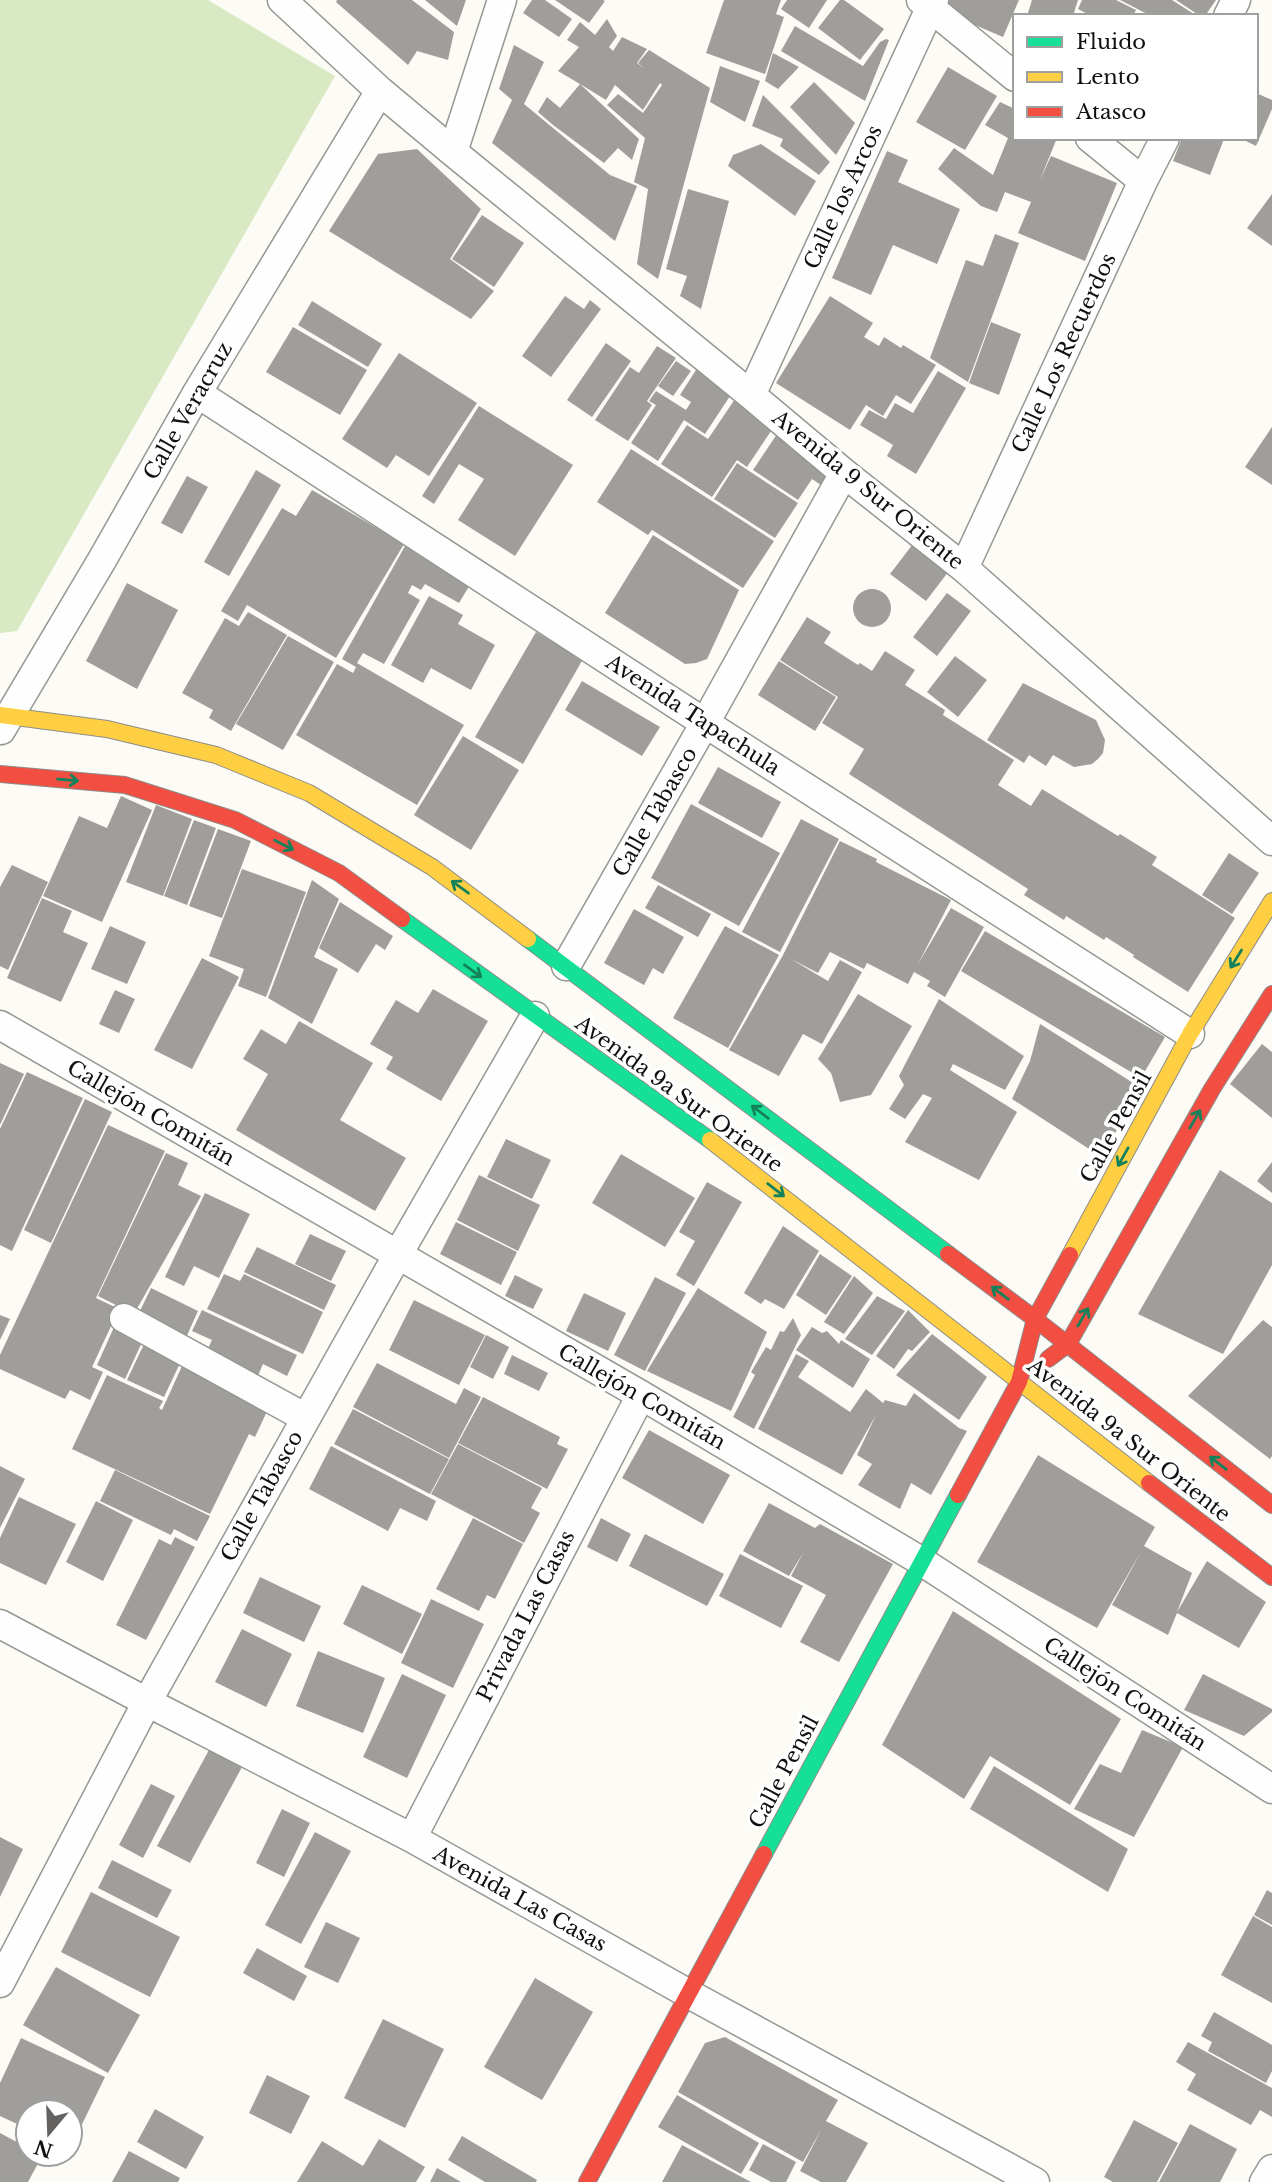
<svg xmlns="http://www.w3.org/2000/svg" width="1272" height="2182" font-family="'Libre Baskerville',serif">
<rect width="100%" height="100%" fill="#fcfbf5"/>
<path fill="#d8e9c4" d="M0 0H208L335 76 17 631 0 633Z"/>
<path fill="#a09e9a" d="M337 0H412L454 32 448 60 417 51 408 65 336 2Z
M425 0H466L457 26Z
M532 0H545L572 19 559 37 523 13Z
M555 0H603L605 1 589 23Z
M724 0H781L776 14 784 17 765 74 706 53Z
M787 0H827L809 28 781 9Z
M840 0H844L884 29 860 60 818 28Z
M947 0H1019L1003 37 942 11Z
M1032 0H1078L1073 16H1027Z
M1082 0H1116L1136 10 1133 16H1091L1078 9Z
M1120 0H1172L1197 16H1151Z
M1176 0H1216L1205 16H1200Z
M607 19 617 36 609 47 613 51 622 37 647 49 637 63 645 69 638 63 649 50 710 88 658 279 637 264 648 189 634 182 645 138 607 105 618 94 643 113 662 85 660 83 643 110 615 85 606 100 580 84 639 139 632 160 618 148 604 163 553 125 538 112 547 97 560 108 580 84 558 71 579 47 567 40 580 22 595 35Z
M795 26 863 66 880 42 886 39 889 40 865 101 781 51Z
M514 45 544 62 524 104 610 175 637 186 615 241 492 143 512 100 499 89Z
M773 53 799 67 778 89 765 81Z
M720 66 760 81 745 122 710 102Z
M948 67 997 96 965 150 916 122Z
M814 82 855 123 836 155 790 107Z
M1256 93 1272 100V109L1256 146 1240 138H1256Z
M763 95 830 162 819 175 780 146 783 139 752 126Z
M1000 102 1015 109V138H1057L1040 180 1051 156 1117 183 1085 261 1018 233 1031 202 1005 192 997 212 981 206 938 169 954 148 993 175 1008 138 985 125Z
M1182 138 1224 139 1210 175 1173 161Z
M761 144 816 181 795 216 728 166 733 155Z
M417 149 481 209 450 259 494 291 471 319 329 231 378 154Z
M887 151 908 160 898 182 960 209 937 264 893 245 871 295 832 278Z
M688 189 729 201 701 309 680 296 687 276 666 269Z
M1272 194V246L1247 228Z
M482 215 524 243 494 287 452 259Z
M995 234 1019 243 968 382 930 358 966 260 983 266Z
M565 296 584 309 590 300 601 309 551 377 522 356Z
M830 296 873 323 864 337 879 346 884 337 901 348 903 345 936 365 911 404 896 395 883 416 866 405 850 430 776 383Z
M312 301 382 344 368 367 298 325Z
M991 322 1021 334 999 395 969 383Z
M293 327 367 370 340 415 266 372Z
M606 343 631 361 592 417 567 400Z
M657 346 676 358 647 401 652 405 628 441 595 420 630 367 639 373Z
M399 353 477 403 429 476 396 455 387 468 342 439Z
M676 361 691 371 673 396 658 386Z
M696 370 732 393 705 434 684 420 658 461 631 443 656 405 649 401 656 391 686 410 691 402 680 395Z
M938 371 966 388 916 474 887 456 893 445 860 425 869 410 886 419 895 403 913 413Z
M735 399 775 425 747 467 737 460 712 497 661 464 687 425 708 439Z
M479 406 573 465 515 556 458 520 484 479 459 464 434 504 422 496Z
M1272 427V485L1245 467Z
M779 431 836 469 824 487 812 479 798 500 753 470Z
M631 449 774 541 743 588 652 530 648 535 597 502Z
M737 463 798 503 775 538 714 499Z
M256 470 281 485 229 576 204 562Z
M187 476 208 487 182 534 161 523Z
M312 490 404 544 336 658 247 605 238 621 221 611 282 508 296 516Z
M653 535 739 590 707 659 696 663 685 664 605 613Z
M916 540 952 567 926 601 890 574Z
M405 546 471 583 459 603 425 584 421 590 412 585 408 593 420 600 384 664 363 653 357 663 464 725 417 805 296 735 337 664 353 673 356 667 342 659Z
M127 583 178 610 137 689 86 661Z
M853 608a19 19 0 1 1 38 0a19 19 0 1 1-38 0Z
M947 593 971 611 937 656 913 637Z
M429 596 463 615 458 624 495 645 471 690 431 668 423 683 391 665Z
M248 612 287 635 231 731 209 718 213 710 182 693 225 618 239 626Z
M807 617 831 632 824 643 858 665 860 663 872 671 885 651 915 670 905 685 945 710 943 715 1014 760 998 785 1031 806 1042 789 1118 836 1120 834 1157 857 1152 865 1235 918 1188 992 1133 957 1134 955 1106 937 1104 940 1066 916 1064 920 1024 895 1028 889 849 774 864 749 822 723 838 697 780 660Z
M536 632 583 659 523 764 475 737Z
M288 636 334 662 283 750 236 724Z
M955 656 987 680 958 717 927 692Z
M779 661 836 697 815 731 758 695Z
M582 681 660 727 642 756 565 710Z
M1023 683 1096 720 1105 740 1103 753 1098 759 1092 764 1074 767 1053 755 1046 766 1029 755 1024 763 987 740Z
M463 736 519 770 471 850 414 815Z
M718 767 781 802 762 838 698 803Z
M121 796 152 810 102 922 43 896 79 816 107 828Z
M691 804 780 853 739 926 651 878Z
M156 805 192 819 163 896 126 882Z
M801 819 839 839 780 952 742 932Z
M194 820 216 828 187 905 164 896Z
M218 829 251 841 222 918 189 906Z
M840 841 877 859 876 862 951 900 918 964 951 908 984 927 945 997 927 986 930 981 914 972 908 984 867 963 864 969 830 952 818 973 791 959 828 981 840 960 862 972 822 1044 803 1034 779 1076 729 1050 783 955Z
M1229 853 1259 873 1232 914 1202 895Z
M12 865 48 882 8 970 0 966V887Z
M242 869 306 892 266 997 238 986 244 969 209 956Z
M312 880 339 899 314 957 338 969 312 1024 268 998Z
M658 885 711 914 698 937 645 908Z
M42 898 72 911 63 932 88 943 61 1002 7 978Z
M340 902 393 936 385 950 376 944 358 973 319 948Z
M634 909 684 937 663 974 653 968 644 985 604 963Z
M110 926 146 942 127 984 91 969Z
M725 926 779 955 728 1048 673 1018Z
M985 931 1165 1037 1141 1078 961 971Z
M202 958 239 977 192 1069 154 1050Z
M433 989 488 1021 441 1101 386 1069 393 1057 370 1044 396 1000 418 1013Z
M115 990 135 999 119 1033 99 1024Z
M858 994 912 1026 871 1095 840 1102 831 1073 818 1059Z
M939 999 1024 1056 1005 1090 953 1064 950 1070 1017 1112 979 1180 905 1142 932 1098 923 1094 905 1119 889 1109 904 1085 899 1076Z
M299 1021 373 1063 340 1120 406 1158 375 1211 236 1130 268 1074 243 1059 261 1029 286 1044Z
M1040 1024 1138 1086 1103 1158 1012 1099 1030 1061Z
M1262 1044 1272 1052V1118L1230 1084Z
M0 1063 24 1074 0 1125Z
M27 1072 83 1098 12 1251 0 1245V1129Z
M85 1099 112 1112 51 1243 24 1230Z
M108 1125 165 1151 96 1298 119 1309 92 1367 103 1372 90 1400 70 1390 65 1399 0 1369V1355Z
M506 1139 551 1160 532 1199 487 1177Z
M166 1153 188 1163 178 1185 201 1196 134 1314 98 1296Z
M621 1154 695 1198 665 1247 592 1203Z
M1272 1162V1193L1257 1181Z
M1220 1170 1272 1203V1265L1223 1354 1138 1314Z
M479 1175 540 1205 518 1251 457 1220Z
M707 1182 742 1202 694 1286 676 1275 695 1241 679 1232Z
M205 1193 250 1214 219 1278 194 1266 184 1286 165 1277Z
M456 1222 517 1252 501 1285 440 1254Z
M783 1226 819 1251 784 1309 765 1299 761 1304 744 1293Z
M310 1234 346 1251 331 1281 295 1264Z
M257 1247 336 1285 324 1310 244 1272Z
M820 1254 852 1276 826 1315 796 1295Z
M224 1274 240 1281 244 1274 323 1312 303 1354 207 1309Z
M515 1275 543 1289 533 1309 505 1296Z
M854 1276 873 1293 844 1334 824 1322Z
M655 1277 686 1293 645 1371 614 1355Z
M151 1288 198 1311 185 1340 137 1317Z
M698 1288 767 1332 731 1411 647 1371Z
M584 1293 626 1313 608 1351 566 1331Z
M877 1296 905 1311 872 1355 845 1339Z
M414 1300 485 1335 459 1385 389 1350Z
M202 1310 297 1355 287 1376 263 1364 256 1380 205 1355 212 1340 192 1331Z
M908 1310 930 1332 912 1351 908 1349 894 1369 876 1356Z
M0 1315 10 1319 0 1340Z
M793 1318 801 1335 754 1429 733 1417 755 1375 751 1372 766 1347 771 1350 780 1331 784 1332Z
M1263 1320 1272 1327V1456L1270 1459 1188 1396Z
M115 1325 144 1338 125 1379 97 1365Z
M812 1327 822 1333 827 1331 839 1344 841 1340 870 1359 853 1388 796 1350Z
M932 1334 987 1377 959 1420 896 1375Z
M486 1335 509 1347 493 1379 470 1367Z
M145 1342 182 1359 164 1397 127 1380Z
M796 1354 809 1361 798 1377 850 1412 866 1389 883 1403 885 1400 906 1406 914 1393 959 1428 967 1431 931 1495 911 1483 900 1509 858 1485 872 1464 857 1455 876 1415 842 1475 758 1429Z
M512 1355 548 1373 539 1391 504 1374Z
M377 1363 456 1404 464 1388 481 1397 449 1458 353 1407Z
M182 1366 269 1407 255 1437 249 1434 210 1514 72 1449 107 1375 163 1401 159 1408 162 1410Z
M483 1397 560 1437 557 1444 568 1449 547 1489 458 1443Z
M353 1409 449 1459 430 1494 334 1444Z
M649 1430 730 1475 703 1524 622 1478Z
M458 1444 542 1488 531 1508 540 1513 524 1543 431 1494Z
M331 1446 436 1501 427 1521 400 1508 388 1531 309 1489Z
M1038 1455 1155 1527 1144 1546 1192 1573 1177 1612 1207 1561 1266 1602 1239 1648 1177 1613 1168 1635 1112 1605 1142 1550 1097 1628 977 1562Z
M0 1466 25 1479 0 1528Z
M115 1470 210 1516 197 1541 174 1529 171 1535 100 1501Z
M19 1497 76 1524 46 1585 0 1563V1538Z
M96 1501 133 1520 103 1581 66 1562Z
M769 1503 815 1528 820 1524 893 1564 839 1662 800 1642 826 1595 791 1576 803 1553 789 1576 743 1551Z
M473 1518 523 1544 495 1599 487 1595 479 1611 436 1589Z
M601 1518 631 1534 617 1562 587 1547Z
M645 1534 724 1574 707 1606 629 1566Z
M175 1537 195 1547 146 1640 116 1625 159 1539 171 1545Z
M740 1554 803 1586 781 1628 719 1596Z
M260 1577 321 1606 304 1642 243 1613Z
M362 1585 422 1614 402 1654 343 1624Z
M431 1599 484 1624 453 1688 401 1663Z
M953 1611 1121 1719 1070 1805 990 1756 964 1799 882 1745Z
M242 1629 292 1654 266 1707 215 1682Z
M318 1651 385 1678 363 1733 296 1706Z
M402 1674 446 1695 407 1778 363 1757Z
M1203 1674 1272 1709V1712L1244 1736 1184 1710Z
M1142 1730 1183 1747 1134 1837 1074 1809 1100 1764 1121 1773Z
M209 1750 242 1767 190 1863 157 1846Z
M994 1766 1128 1849 1108 1892 970 1809Z
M151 1784 175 1796 143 1858 119 1845Z
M282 1809 310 1823 284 1877 256 1863Z
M315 1832 351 1851 301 1944 265 1925Z
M0 1837 23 1849 0 1897Z
M112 1860 172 1890 157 1918 98 1888Z
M1267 1890 1272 1893V1925L1254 1915Z
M91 1892 180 1937 150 1997 61 1952Z
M1253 1916 1272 1927V2003L1221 1975Z
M326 1922 360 1938 338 1983 304 1967Z
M257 1948 307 1976 294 2001 243 1973Z
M56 1967 140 2015 108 2073 23 2025Z
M535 1978 593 2012 542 2100 484 2067Z
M1214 2012 1272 2045V2071L1266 2083 1208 2051 1212 2042 1201 2036Z
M383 2019 444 2049 405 2128 344 2098Z
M725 2037 838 2100 826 2121 868 2143 846 2182H821L800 2171 822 2128 803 2162 678 2092 705 2043Z
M21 2038 105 2077 70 2149V2112H28V2129L0 2116V2083Z
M1188 2042 1272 2088V2117L1260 2110 1251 2125 1187 2090 1196 2074 1176 2062Z
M267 2075 310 2096 291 2134 249 2113Z
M677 2095 759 2143 741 2174 658 2127Z
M155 2109 204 2137 186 2169 137 2142Z
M1134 2120 1178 2143 1157 2182H1113L1104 2177Z
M1190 2124 1237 2149 1220 2182H1159Z
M0 2133 28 2148V2154L42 2156 28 2182H0Z
M462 2136 537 2180 536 2182H485L448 2160Z
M379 2139 425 2167 416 2182H297L322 2141 363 2166Z
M763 2144 796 2162 786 2182H771L749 2170Z
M682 2145 751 2182H662Z
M129 2151 180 2178 178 2182H112Z
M437 2168 461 2182H430Z"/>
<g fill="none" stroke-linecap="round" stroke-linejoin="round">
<defs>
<path id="street" d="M282 0 380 91 453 152 751 395 844 473 964 568 1272 841
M921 0 1015 77
M1228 16 1236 0
M1090 138 1143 181
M453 152 502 0
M197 393 705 723 1190 1034
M751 395 934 0
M964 568 1143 181 1165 138
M1 730 102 560 197 393 380 91
M566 966 705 723 844 473
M0 1025 641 1395 921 1561 1272 1789
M124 1318 306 1418
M0 1624 147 1702 412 1838 689 1994 1035 2182
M412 1838 641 1395
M0 1983 147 1702 397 1256 535 1016
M1264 2182 1272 2169"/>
<path id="fast" d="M402 919 710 1140
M528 939 948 1254
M764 1854 958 1495"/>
<path id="slow" d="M0 715 107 729 216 755 309 793 432 867 528 939
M710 1140 1149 1483
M1070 1255 1190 1034 1272 901"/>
<path id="jam" d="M0 774 125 785 235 820 339 873 402 919
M948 1254 1035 1319 1272 1505
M1048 1359 1068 1344 1212 1089 1272 994
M1149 1483 1272 1577
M958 1495 1019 1382 1035 1319 1070 1255
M587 2182 764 1854"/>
</defs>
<use href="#street" stroke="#969693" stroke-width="31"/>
<use href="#fast" stroke="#8d8c8a" stroke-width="18"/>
<use href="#slow" stroke="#8d8c8a" stroke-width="18"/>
<use href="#jam" stroke="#8d8c8a" stroke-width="18"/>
<use href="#street" stroke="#fffefe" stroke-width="28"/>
<use href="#fast" stroke="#16e098" stroke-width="16"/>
<use href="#slow" stroke="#ffcf43" stroke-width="16"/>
<use href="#jam" stroke="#f24e42" stroke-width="16"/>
</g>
<defs><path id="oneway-shaft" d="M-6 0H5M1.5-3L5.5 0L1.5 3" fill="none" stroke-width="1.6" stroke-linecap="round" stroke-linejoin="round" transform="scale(1.75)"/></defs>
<g stroke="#13825b">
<use href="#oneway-shaft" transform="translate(68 780) rotate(5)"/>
<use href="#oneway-shaft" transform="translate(284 845) rotate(27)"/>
<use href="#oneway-shaft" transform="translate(460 887) rotate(-144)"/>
<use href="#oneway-shaft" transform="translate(1236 959) rotate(122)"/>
<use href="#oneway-shaft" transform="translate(473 971) rotate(36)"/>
<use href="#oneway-shaft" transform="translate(760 1112) rotate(-143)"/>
<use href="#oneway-shaft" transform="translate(1195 1119) rotate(-60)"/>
<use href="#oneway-shaft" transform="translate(1123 1157) rotate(119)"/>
<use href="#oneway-shaft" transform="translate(776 1190) rotate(38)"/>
<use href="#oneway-shaft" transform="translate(1000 1293) rotate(-143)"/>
<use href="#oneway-shaft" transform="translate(1083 1317) rotate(-60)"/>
<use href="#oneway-shaft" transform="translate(1218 1463) rotate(-142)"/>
</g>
<g text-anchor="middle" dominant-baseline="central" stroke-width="7" stroke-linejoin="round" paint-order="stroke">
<g font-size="21" fill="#101010" stroke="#fff">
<text transform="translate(843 197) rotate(-65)">Calle los Arcos</text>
<text transform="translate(1064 353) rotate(-65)">Calle Los Recuerdos</text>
<text transform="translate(188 411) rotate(-60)">Calle Veracruz</text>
<text transform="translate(868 490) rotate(39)">Avenida 9 Sur Oriente</text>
<text transform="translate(693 715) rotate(33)">Avenida Tapachula</text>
<text transform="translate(655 812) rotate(-60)">Calle Tabasco</text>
<text transform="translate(679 1094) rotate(36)">Avenida 9a Sur Oriente</text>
<text transform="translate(151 1113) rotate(30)">Callejón Comitán</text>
<text transform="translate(1116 1127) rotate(-61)">Calle Pensil</text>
<text transform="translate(642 1397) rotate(30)">Callejón Comitán</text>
<text transform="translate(1129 1440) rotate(38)">Avenida 9a Sur Oriente</text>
<text transform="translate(262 1496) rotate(-61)">Calle Tabasco</text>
<text transform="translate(526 1616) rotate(-63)">Privada Las Casas</text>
<text transform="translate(1125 1694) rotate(33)">Callejón Comitán</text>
<text transform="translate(784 1772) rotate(-62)">Calle Pensil</text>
<text transform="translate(520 1899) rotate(29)">Avenida Las Casas</text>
</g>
</g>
<rect x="1013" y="14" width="245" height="126" fill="#ffffff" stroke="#9f9f9f" stroke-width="2"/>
<rect x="1027" y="37" width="35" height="10" fill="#16e098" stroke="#9f9f9f" stroke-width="2"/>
<text x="1076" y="49" font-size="21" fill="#101010">Fluido</text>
<rect x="1027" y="72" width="35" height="10" fill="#ffcf43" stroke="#9f9f9f" stroke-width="2"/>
<text x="1076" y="84" font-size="21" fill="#101010">Lento</text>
<rect x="1027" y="107" width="35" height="10" fill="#f24e42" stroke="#9f9f9f" stroke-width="2"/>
<text x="1076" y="119" font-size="21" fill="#101010">Atasco</text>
<g transform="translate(49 2133) rotate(199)"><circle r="33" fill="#ffffff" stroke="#9f9f9f" stroke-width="2"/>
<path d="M0-5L12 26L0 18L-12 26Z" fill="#636260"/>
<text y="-10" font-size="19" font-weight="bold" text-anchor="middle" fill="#101010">N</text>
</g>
</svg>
